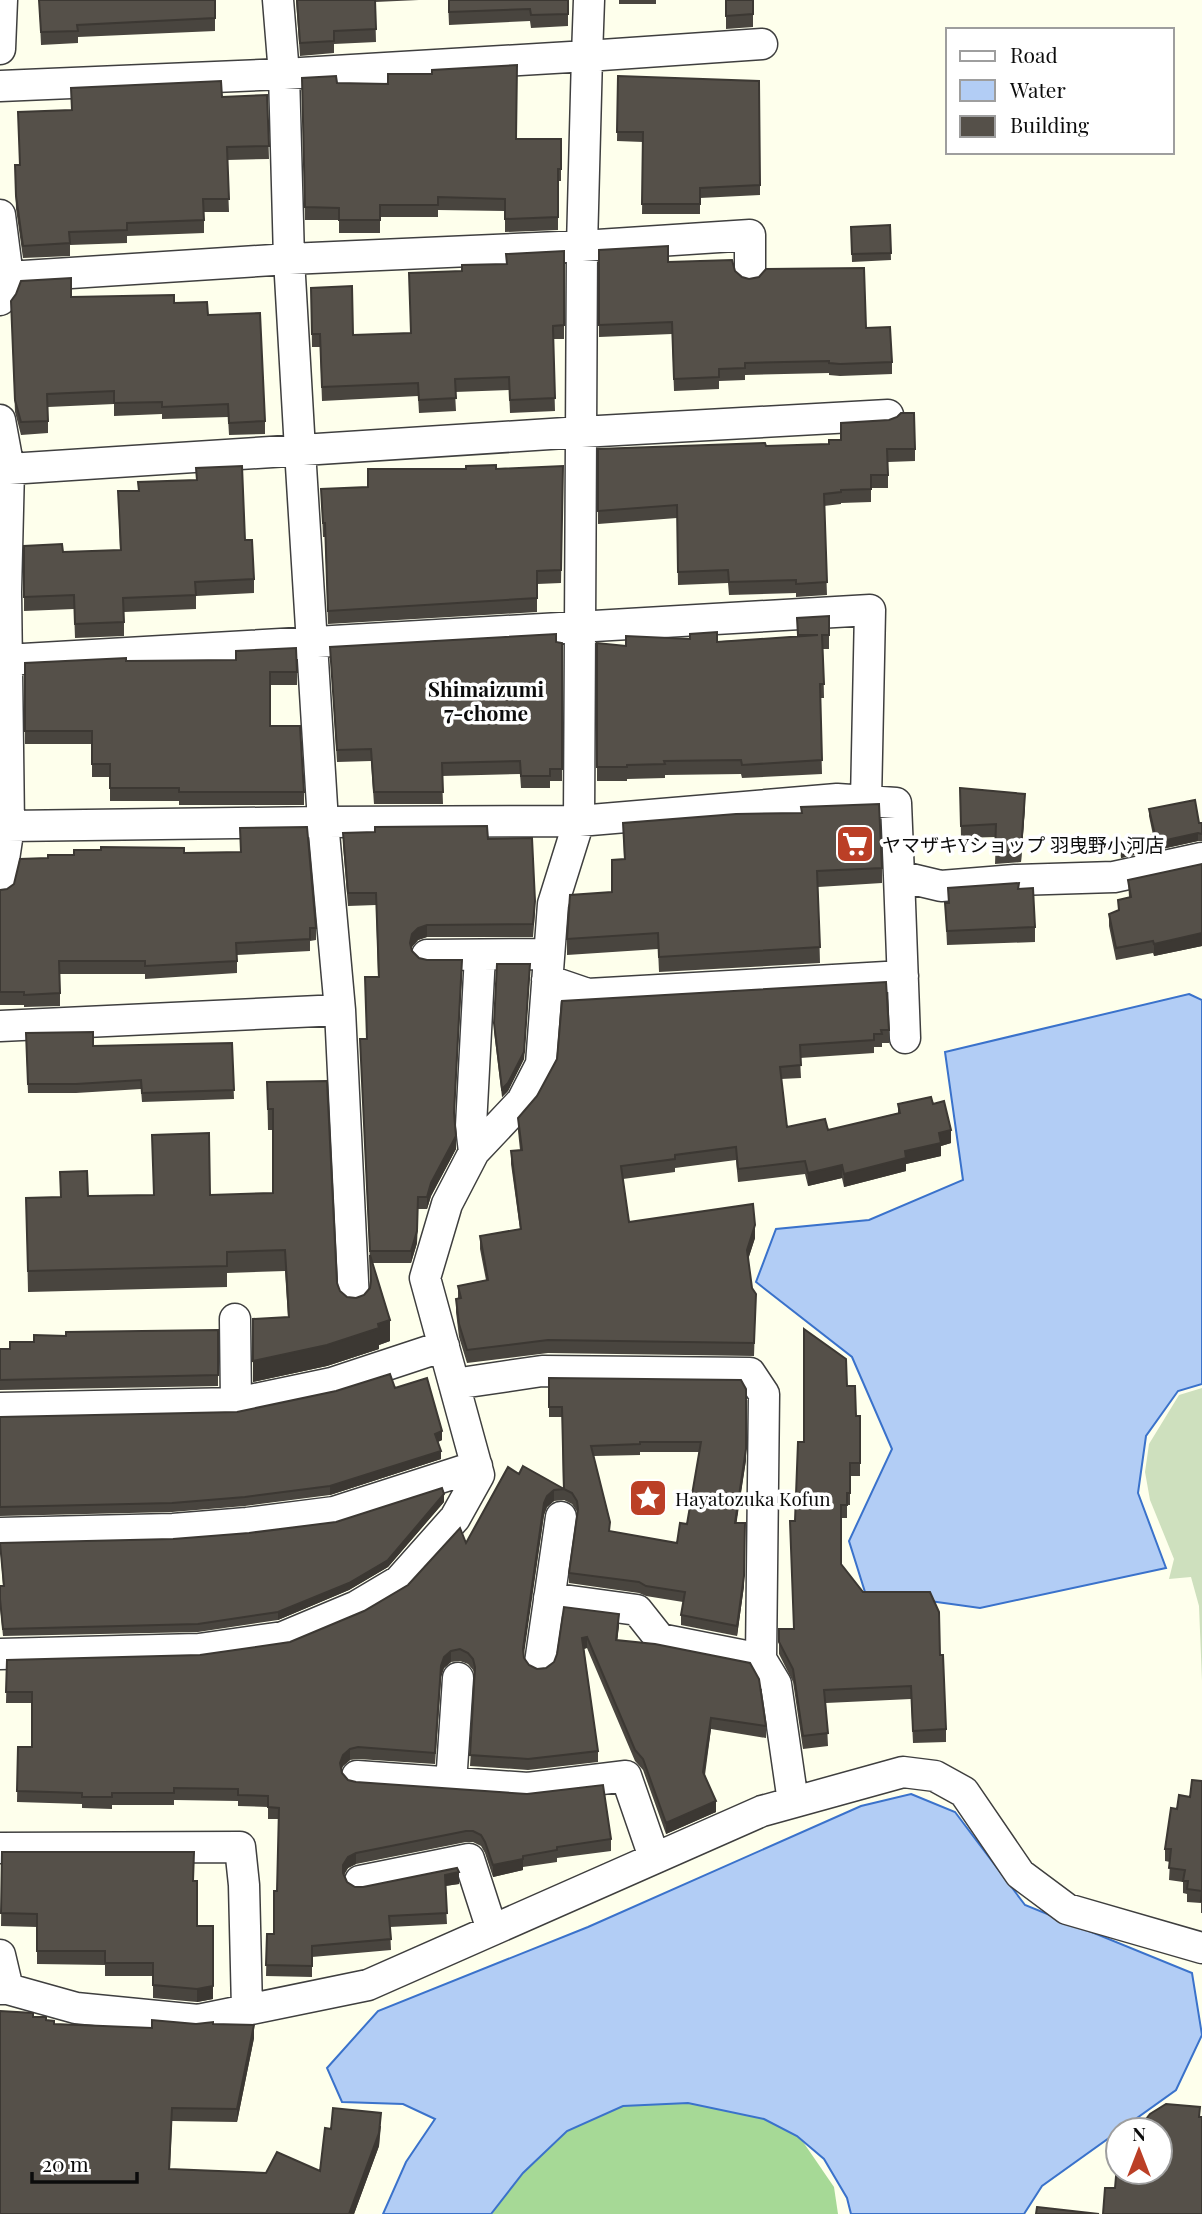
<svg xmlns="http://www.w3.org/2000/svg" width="1202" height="2214" font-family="'Playfair Display','Noto Sans JP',serif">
<rect width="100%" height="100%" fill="#feffec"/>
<path fill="#a6d996" d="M636 2082 786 2117 834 2187 838 2214H472L524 2132Z"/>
<path fill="#cee0be" d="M1202 1388V1681L1199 1606 1191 1577 1169 1579 1174 1559 1150 1500 1145 1472 1149 1444 1179 1395Z"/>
<path fill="#b2cdf5" stroke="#3a72cb" stroke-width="2" d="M1189 994 1202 1000V1384L1178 1391 1146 1436 1138 1493 1166 1568 980 1608 865 1592 849 1541 892 1449 852 1357 756 1282 776 1229 869 1220 963 1180 945 1052Z
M911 1794 955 1812 1025 1905 1192 1973 1202 2035 1176 2090 1042 2186 1024 2214H851L847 2198 824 2159 797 2136 764 2119 688 2103 623 2106 567 2131 523 2173 491 2214H383L406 2162 435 2119 403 2104 342 2102 327 2068 378 2011 588 1927 861 1806Z"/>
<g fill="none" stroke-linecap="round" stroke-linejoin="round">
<defs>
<path id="minor" d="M278 0 284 74 289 259 300 450 323 822 340 1010 354 1302
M589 0 587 56 762 44
M0 49 2 0
M0 86 284 74 587 56 582 246 579 821 553 904 541 1064 522 1101 474 1152 447 1204 425 1278 479 1475 455 1518 399 1581 357 1606 283 1637 199 1649 0 1654
M0 215 8 277 0 300
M8 277 289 259 582 246 750 235V274
M0 420 9 469 6 592 9 826 0 886
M9 469 581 432 888 415
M6 660 870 610 866 801
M9 826 323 822 579 821 837 799 896 803 899 876 941 886 1015 880 1114 877 1202 858
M899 876 905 1038
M427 955 549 954
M547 980 588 994 903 976
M0 1026 340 1010
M474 1152 471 1126 480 955
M235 1319 236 1403
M454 1384 542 1371 750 1373 764 1394 761 1659 776 1684 793 1802
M0 1408 236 1403 332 1383 444 1346
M0 1533 173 1529 247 1523 334 1512 477 1466
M549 1598 637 1610 660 1639 761 1659
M540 1663 561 1517
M357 1776 528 1788 626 1776 654 1857
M451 1784 458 1678
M0 1848 240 1847 244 1885 247 2009
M360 1881 469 1859 492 1930
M0 1955 8 1989
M0 1989H8L76 2008 198 2020 368 1985 762 1811 903 1772 935 1776 964 1792 1020 1874 1067 1909 1202 1948"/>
</defs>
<use href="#minor" stroke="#3f3f3f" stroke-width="33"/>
<use href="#minor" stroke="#fff" stroke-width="30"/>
</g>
<path fill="#49453f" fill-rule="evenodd" d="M39 0H215V31L78 37V43L41 45Z
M296 0H419L375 2 376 42 334 44V53L300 56Z
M448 0H568V26L531 28 530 21 449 25Z
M619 0H656V4H619Z
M726 0H753V27L726 29Z
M618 76 760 185V195L700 198V214H642L643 142 617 141Z
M302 78 337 83 517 139H561V181H558V230L505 232V211L438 210V217H380V233H339V220H305Z
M267 95 269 159 227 160 229 212H204V233L127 236V243L70 245V256L23 258 16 209 15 178 19 165 71 110 222 97Z
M890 225 891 260 852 262 851 227Z
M599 250 668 262 735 271 742 277 866 328 892 362V374L840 376 829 375V373L745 375V380L719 381V389L674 391 672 334 599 337Z
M564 251V339H553L555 411 510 413 509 390 455 392 456 411 419 413 418 396 322 401 320 347H312L311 288 353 335 410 333 462 271 506 264Z
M71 297 208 315 265 421V434L229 435 228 417 162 419V414L114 416V404L48 407V433L21 435 15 412 11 301Z
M766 446 915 449V461L888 462V488H871V502L841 503V504L824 506 827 595 796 597V593L729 595 728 583 678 585 677 518 598 524V449Z
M563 466 561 583 537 584V612L328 624 325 537H323L321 489 368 487 496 469Z
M196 468 245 540 254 579V593L196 596V609L124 612V636L75 638 74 609 24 611V546L63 552 120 550 118 491H138L196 480Z
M829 616V649H823L824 698H820L822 774 742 778 741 774 665 775V778L627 779V781H597V643L626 646 797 637V618Z
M556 642 562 643V781H550V788H521L520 774 442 776 443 804H374L371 761 337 762 330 647Z
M126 661 297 672V685H270V726L304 792V805H179V801H110V777H92V744H25V663Z
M960 788 1025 806 1021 862 995 864 996 837 961 838Z
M1149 809 1199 823H1202V841H1198L1121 858 1119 842 1153 835 1149 816Z
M623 823 882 868V883L818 887 820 963 659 972 658 949 567 955V939L612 892 624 859Z
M343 833 488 839 535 913 533 937H427L418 940 412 947V951L419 958 462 972 454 1117 456 1149 431 1196 427 1209H418L417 1243 411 1263H373L390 1341 379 1345V1349L327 1366 253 1382V1319L288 1317 285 1271 227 1273V1287L28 1292 26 1198 60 1197V1172L88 1196 210 1195 273 1193V1130H268L267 1082 340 1291 347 1297 356 1298 364 1295 370 1288V1263L360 1039H367L378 977 376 905 348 906 343 845Z
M184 853 316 928V940L310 941V951L237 955V973L145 979V974H60V1006L24 1007V1005H0V890L7 889 48 858 74 855Z
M1202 864V946L1154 956 1153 953 1116 960 1109 926V914L1118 911V900L1129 897 1128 880Z
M948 888 1019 889 1035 927V942L947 945 945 903H948Z
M530 972 524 1059 508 1091 502 1097 494 1031V1023Z
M562 1001 889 1030V1043H882V1047H874V1053L800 1058 801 1078 781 1079 787 1127 828 1130 898 1113V1104H933L951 1143 941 1146V1156L906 1164V1171L844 1187 842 1178 808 1186 805 1174 738 1182 736 1160 675 1168V1172L623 1179 629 1222 755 1238 748 1259 752 1288 756 1294 754 1356 548 1353 467 1363 459 1337 456 1312V1299H458V1286L486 1280 480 1249V1236L520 1229 511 1164V1151L520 1150 518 1131V1118L537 1096 557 1059Z
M26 1042 93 1046 232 1043 234 1099 142 1102 141 1089 76 1093H28Z
M218 1330V1386L0 1390V1349H10L34 1342 66 1336Z
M549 1378 746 1460 736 1523 744 1586 737 1636 681 1625V1615L683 1602 646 1596 639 1593 569 1583V1573L578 1513 572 1504 564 1500V1497V1500L554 1501 547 1507 544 1515 523 1656 529 1665 537 1669 546 1668 554 1662 557 1654 564 1607 619 1625 617 1641 766 1726V1738L711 1729 705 1775 716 1812 666 1834 643 1770 635 1761 587 1648 584 1649 598 1751V1762L528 1770 470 1766 475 1676 473 1670 468 1664 460 1661 451 1662 444 1668 441 1677 435 1764 358 1759 350 1760 343 1766 341 1770 342 1773 348 1780 356 1782 611 1839V1851L557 1858V1862L523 1867V1870L493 1877 485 1853 481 1846 473 1842H466L356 1864 348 1868 344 1875 347 1882 355 1887 459 1884 445 1886 447 1924 390 1927 391 1950 312 1957V1977L266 1976 267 1934H274L277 1891 279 1819H268V1807L238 1806V1801L174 1800V1805H112V1809L82 1808V1804L17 1802 18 1747H32V1703H6L7 1660 200 1655 290 1642 364 1611 408 1585 466 1543 519 1474 563 1488 562 1417H549ZM640 1452H699L687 1524 677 1543 610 1531 594 1456 640 1455Z
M847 1386 856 1416H860V1476H850V1505H847V1518H841V1564L863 1592 940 1655 946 1729V1742L913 1743 911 1699 826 1703 828 1746 803 1749 793 1682 779 1654V1629H794L790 1521H795L804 1442Z
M395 1388 442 1440 438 1442 441 1459 330 1495 245 1506 172 1512 0 1516V1417L237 1412Z
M444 1502 388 1567 349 1590 278 1620 198 1632 3 1636 0 1606V1586H3L0 1543 173 1539 249 1533 336 1522Z
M1202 1781V1913H1201V1903L1187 1902V1894L1183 1893V1882L1169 1880 1170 1862 1165 1861V1849L1177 1809 1190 1797Z
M2 1852 193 1881 197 1926 213 1999 197 2002 153 1998V1976H105V1965L37 1964V1927L1 1926Z
M33 2017 46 2020 54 2024 152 2028 213 2024 254 2038 237 2122 172 2121 170 2169 266 2173 320 2171 331 2129 381 2126 379 2146 354 2214H0Z"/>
<path fill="#3c3833" d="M1025 794V806L1021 862V850Z
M1198 833V841L1121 858V850Z
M427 925V937L418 940 412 947 410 956V943L412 934 418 928Z
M1202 933V946L1154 956V944Z
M462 960V972L454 1125V1113Z
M530 964 524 1059 508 1091 502 1097V1089Z
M951 1130V1143L941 1146V1156L906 1164V1171L844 1187V1174L939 1133Z
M456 1136V1149L431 1196 427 1209V1197L431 1183Z
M842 1165V1178L808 1186V1173Z
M418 1209 417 1243 411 1263V1251Z
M755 1225V1238L747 1263V1250Z
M390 1320V1341L379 1345V1349L327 1366 253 1382V1361Z
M746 1389V1460L735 1533V1523Z
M442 1431V1440L435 1443V1434Z
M441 1451V1459L330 1495V1486Z
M554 1490V1501L547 1507 544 1515 523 1661V1649L544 1503 547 1496Z
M444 1494V1502L388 1567 349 1590 278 1620V1612Z
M745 1533 744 1586 737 1636V1626Z
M619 1614V1625L616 1652V1640Z
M587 1637V1648L582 1649V1638Z
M451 1651V1662L444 1668 441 1677 435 1764 441 1666 444 1657Z
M711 1718V1729L703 1783V1772Z
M350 1749V1760L343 1766 340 1774V1763L343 1755Z
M716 1801V1812L666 1834V1823Z
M356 1853V1864L348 1868 343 1876V1865L348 1857Z
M523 1859V1870L493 1877V1865Z
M459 1872V1884L445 1886V1875Z
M213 1926V1999L197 2002V1989Z
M254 2025V2038L237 2122V2109Z
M381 2113 379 2146 354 2214H349Z"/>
<path fill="#555049" stroke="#3c3833" stroke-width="2" fill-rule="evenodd" d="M39 0H215V18L77 25 78 31 41 32Z
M297 0H375L376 29 334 31V41L300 43Z
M449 0H568V14L531 15 530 9 449 12Z
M726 0H753V14L726 16Z
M517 65 516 139H561V169H558V217L505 219V199L438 197V205H380V220H339V208L305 207 302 78 336 76 337 83 388 84V74H432V70Z
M618 76 759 81 760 185 700 188V204H642L643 132H617Z
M221 81 222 97 267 95 269 146 227 147 229 199H203L204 220 127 223V230L69 232 70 243 23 246 16 196 15 165H20L18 112 72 110 71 88Z
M890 225 891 253 852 254 851 227Z
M668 246V262L732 260 735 271 742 277 749 279 759 277 766 269 864 268 866 328 890 327 892 362 840 364 829 363V361L745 363V368L719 369V377L674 379 672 322 599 325V250Z
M564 251V325L553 326V329L555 398 510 400 509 377 455 379 456 398 419 400 418 383 322 387 320 334H312L311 288 352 286 353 335 411 333 409 273 462 271V265L507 264 506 254Z
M71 278V297L174 295V303L207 302 208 315 260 313 265 421 229 423 228 404 162 407V402L114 403V391L47 394 48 421 21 422 15 400 11 301 16 294 21 281Z
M901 413H914L915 449H887L888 475H871V489L841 490V492L824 494 827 582 796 584V580L729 582 728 570 678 572 677 505 598 511V449L765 443 766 446 829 444V440H841V423L889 420 897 417Z
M496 465V469L563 466 561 570 537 571V598L328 611 325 523H323L321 489 368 487V469H466V466Z
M242 466 245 540H252L254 579 195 582 196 595 123 598 124 622 75 624 74 595 24 597V546L62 544 63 552 121 550 118 491H139L138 482 197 480 196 468Z
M829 616V635H822L824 684H820L822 760 742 765 741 760 664 761 665 764 627 765V767H597V643L626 646V636L690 639V634L717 632V642L818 635H798L797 618Z
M556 634V642L562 643V769H550V776H521L520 761 442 763 443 792H374L371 749 337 750 330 647Z
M296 648 297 672H270V726H300L304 792H179V788H110V764H92V731H25V663L126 658V661L236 660V651Z
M960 788 1025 794 1021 850 995 852 996 824 961 826Z
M1195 800 1199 823H1202V834L1198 833 1121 850 1119 842 1155 835 1149 809Z
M879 804 882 868 817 871 820 947 659 957 658 933 567 939 570 895 612 892V860L625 859 623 823 736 814 802 813 801 807Z
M487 826 488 839 532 838 535 901 533 924 427 925 418 928 412 934 410 943 412 951 419 958 427 960H462L454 1113 456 1136 431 1183 427 1197H418L417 1231 411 1251H370L360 1039H367L365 977H379L376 893H348L343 833 375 832V827Z
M307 827 316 928H310V939L236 943 237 961 145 966V961H59L60 993 24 995V992H0V890L7 889 14 884 20 859 48 858V855H74V850H101V847L184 848V853L241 852 240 828Z
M1202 864V933L1154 944 1153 941 1116 948 1109 914 1119 910 1118 900 1131 897 1128 880Z
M1019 883 1018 889 1033 888 1035 927 947 931 945 903H949L948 888Z
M497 964H530L524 1052 508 1083 502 1089 494 1023Z
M886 982 889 1030H881L882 1034H874V1040L800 1045 801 1065 780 1067 787 1127 825 1119 828 1130 900 1113 898 1104 931 1097 933 1104 944 1101 951 1130 939 1133 941 1143 905 1151 906 1158 844 1174 842 1165 808 1173 805 1161 738 1169 736 1147 675 1155V1159L621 1166 629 1222 753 1204 755 1225 747 1250 752 1288 756 1294 754 1343 548 1340 467 1350 459 1324 456 1299 461 1298 458 1286 488 1280 480 1236 521 1229 511 1151 522 1150 518 1118 537 1096 557 1059 562 1001Z
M93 1032V1046L232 1043 234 1090 142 1093 141 1080 76 1084H28L26 1033Z
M327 1081 337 1283 340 1291 347 1297 356 1298 364 1295 370 1288 371 1281 370 1255 390 1320 378 1324 379 1328 327 1345 253 1361V1319L289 1317 285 1250 227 1252V1266L28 1271 26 1198 61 1197 60 1172 87 1171 88 1196 154 1195 152 1135 209 1133 210 1195 273 1193V1109H268L267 1082Z
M804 1329 846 1359 847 1386H855L856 1416H860V1463H850V1493H847V1505H841V1564L863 1592H930L939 1612 940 1655H943L946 1729 913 1731 911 1686 824 1690 828 1733 803 1736 793 1669 779 1642V1629H794L790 1521H795L798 1442H804Z
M218 1330V1375L0 1380V1349H10V1342H34V1335L66 1336V1332Z
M390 1374 395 1388 427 1378 442 1431 435 1434 441 1451 330 1486 245 1497 172 1503 0 1507V1417L237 1412 336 1391Z
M549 1378 741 1380 746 1389V1449L735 1523H745L744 1576 737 1626 681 1615 685 1592 646 1586 639 1582 569 1573 578 1509 577 1501 572 1493 564 1489 562 1407H549ZM640 1442H701L687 1524 680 1523 677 1543 609 1531 610 1522 591 1446 640 1444Z
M523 1466 564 1489 554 1490 547 1496 544 1503 523 1649 524 1658 529 1665 537 1669 546 1668 554 1662 557 1654 564 1607 619 1614 616 1640 655 1644 750 1663 759 1679 766 1726 711 1718 703 1772 716 1801 666 1823 643 1759 635 1750 587 1637 582 1638 598 1751 528 1759 470 1755 475 1667 473 1659 468 1653 460 1649 451 1651 444 1657 441 1666 435 1753 358 1747 350 1749 343 1755 340 1763 342 1773 348 1780 356 1782 527 1794 603 1785 611 1839 557 1847V1850L523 1856V1859L493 1865 485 1842 481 1835 473 1831H466L356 1853 348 1857 343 1865V1873L347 1882 355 1887H363L457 1868 459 1872 445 1875 447 1913 389 1916 391 1939 312 1946V1966L266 1965 267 1934H274V1891H277L279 1808 268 1807V1796L238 1795V1789L174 1788V1793H112V1797H82V1793L17 1791 18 1747H32V1692H6L7 1660 200 1655 290 1642 364 1611 408 1585 460 1528 466 1543 508 1467 519 1474Z
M442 1488 444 1494 388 1560 349 1583 278 1612 198 1624 3 1629 0 1599V1586H4L0 1543 173 1539 249 1533 336 1522Z
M1192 1780 1202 1781V1901H1201L1202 1891 1187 1889 1188 1881H1183L1185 1870 1169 1868 1171 1849H1165L1171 1808 1177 1809 1179 1795 1190 1797Z
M2 1852H194L193 1881H197V1926H213V1986L197 1989 153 1985V1963H105V1951H37V1914L1 1913Z
M0 2011 33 2013V2017H46V2020L54 2021V2024L152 2028V2020L196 2024 213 2022V2024L254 2025 237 2109 172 2108 169 2169 266 2173 277 2152 320 2171 325 2128 331 2129 333 2108 381 2113 379 2133 349 2214H0Z
M1166 2104 1200 2107 1199 2117H1202V2214H1103L1105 2188H1115L1118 2153V2172H1160V2130H1142L1143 2123 1150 2114Z
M1037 2207 1099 2214H1036Z"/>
<defs>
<symbol id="supermarket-square" viewBox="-11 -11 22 22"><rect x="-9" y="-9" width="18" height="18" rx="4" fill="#bb3f26" stroke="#fff"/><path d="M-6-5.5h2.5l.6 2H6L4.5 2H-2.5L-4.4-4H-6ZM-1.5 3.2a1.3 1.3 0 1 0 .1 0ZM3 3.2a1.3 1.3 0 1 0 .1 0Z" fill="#fff"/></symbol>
<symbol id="sight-square" viewBox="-11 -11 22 22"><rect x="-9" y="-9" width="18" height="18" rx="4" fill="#bb3f26" stroke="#fff"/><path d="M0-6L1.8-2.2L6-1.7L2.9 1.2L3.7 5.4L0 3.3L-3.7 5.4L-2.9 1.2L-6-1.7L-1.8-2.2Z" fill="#fff"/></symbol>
</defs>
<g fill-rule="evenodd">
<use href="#supermarket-square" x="833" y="822" width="44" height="44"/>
<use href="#sight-square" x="626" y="1476" width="44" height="44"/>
</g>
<g text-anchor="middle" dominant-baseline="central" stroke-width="7" stroke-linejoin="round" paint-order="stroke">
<g font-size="19" fill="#0c0c0c" stroke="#fff" text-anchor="start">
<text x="882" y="844">ヤマザキYショップ 羽曳野小河店</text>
<text x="675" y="1498">Hayatozuka Kofun</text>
</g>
<g font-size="21" font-weight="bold" fill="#0c0c0c" stroke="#fff">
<text x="486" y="688">Shimaizumi<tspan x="486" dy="24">7-chome</tspan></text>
</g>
</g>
<rect x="946" y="28" width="228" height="126" fill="#ffffff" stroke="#9e9e9e" stroke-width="2"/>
<rect x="960" y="51" width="35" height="10" fill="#ffffff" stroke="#9e9e9e" stroke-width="2"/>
<text x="1010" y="63" font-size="21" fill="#0c0c0c">Road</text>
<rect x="960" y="80" width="35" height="21" fill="#b2cdf5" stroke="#9e9e9e" stroke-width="2"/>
<text x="1010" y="98" font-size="21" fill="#0c0c0c">Water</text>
<rect x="960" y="116" width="35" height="21" fill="#555049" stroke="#9e9e9e" stroke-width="2"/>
<text x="1010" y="133" font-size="21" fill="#0c0c0c">Building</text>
<g transform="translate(1139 2151)"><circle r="33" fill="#ffffff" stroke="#9e9e9e" stroke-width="2"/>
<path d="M0-5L12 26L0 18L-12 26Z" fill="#bb3f26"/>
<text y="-10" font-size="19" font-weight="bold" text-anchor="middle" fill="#0c0c0c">N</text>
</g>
<path d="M32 2172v10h105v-10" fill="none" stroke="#0c0c0c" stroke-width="3.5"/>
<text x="42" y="2172" font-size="21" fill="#0c0c0c" stroke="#ffffff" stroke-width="5" paint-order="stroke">20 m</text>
</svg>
